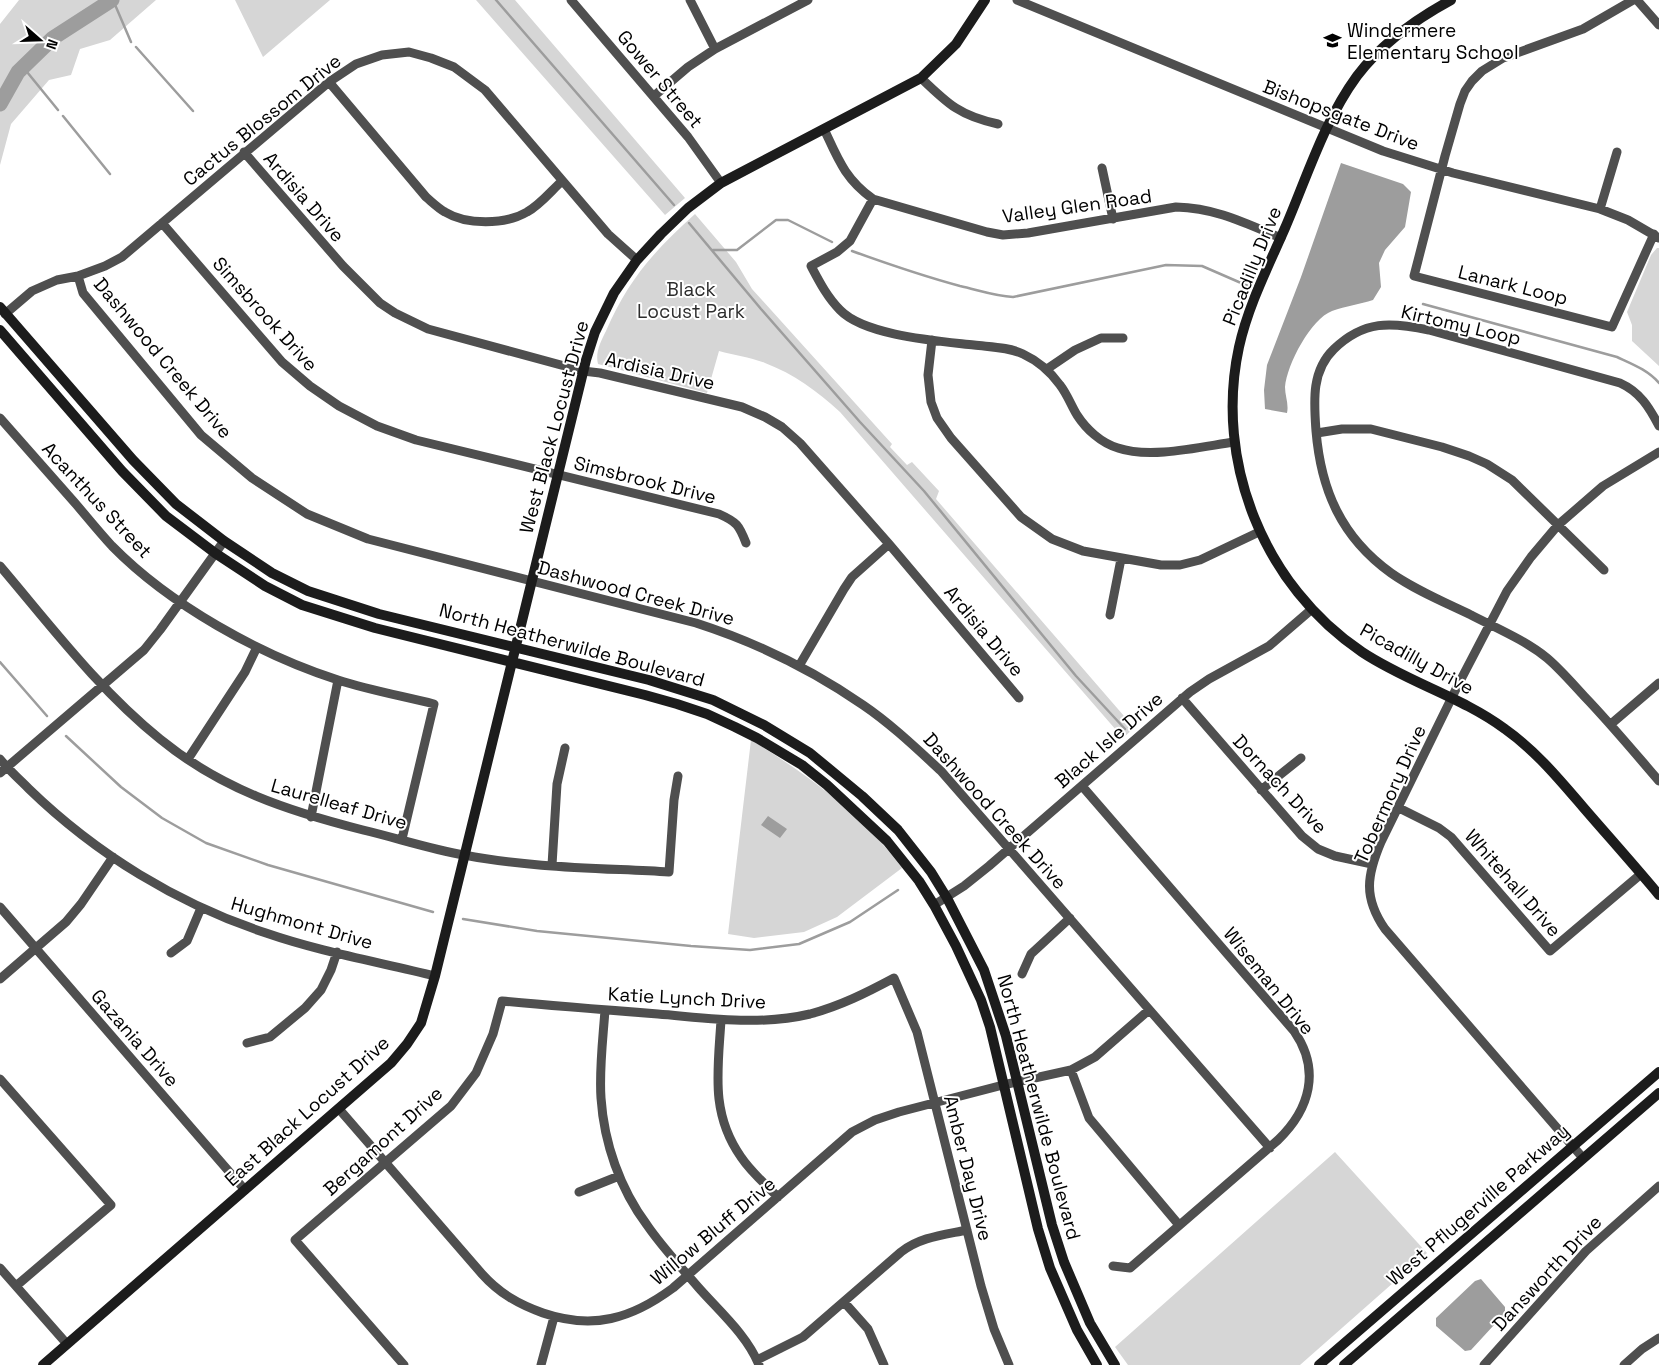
<svg xmlns="http://www.w3.org/2000/svg" width="1659" height="1365" font-family="'Space Grotesk',sans-serif">
<rect width="100%" height="100%" fill="#fff"/>
<path fill="#d6d6d6" d="M19 0H156L110 40 80 49 71 75 49 80 11 124 0 165V24Z
M235 0H330L263 57Z
M476 0H515L685 198 665 215Z
M695 214 736 262 752 289 892 444 890 447 907 465 912 462 939 491 936 499 1124 716 1134 728 1123 738 840 412C817 391 794 374 765 363 750 357 734 355 719 351L707 393 598 364C595 352 601 341 606 331 628 280 654 251 695 214Z
M1657 248H1659V366L1632 341V325L1627 312 1651 255Z
M751 740C808 775 862 814 902 868L837 917 804 932 754 938 728 934Z
M1335 1152 1427 1253 1300 1365H1128L1115 1347Z"/>
<path fill="#9d9d9d" d="M1341 163 1403 184 1411 192 1405 227 1385 250 1379 263 1381 287 1373 300C1360 304 1346 306 1332 311 1311 319 1287 364 1285 387 1285 396 1289 404 1287 413L1265 409 1264 390 1267 365 1301 277Z
M768 816 787 829 780 838 761 825Z
M1481 1279 1505 1307V1313L1471 1350 1465 1351 1436 1326V1318L1475 1281Z"/>
<g fill="none" stroke-linecap="round" stroke-linejoin="round">
<path stroke="#9d9d9d" stroke-width="2.5" d="M113 0 131 42
M496 0 674 205
M136 47 193 111
M23 67 58 110
M63 116 110 174
M689 223 761 309 860 422 924 491 1076 676 1125 729
M713 250H737L776 220H788L832 242
M852 251C888 264 923 276 960 286 978 290 995 296 1013 297L1166 265 1202 266 1248 286
M1423 304 1617 357C1632 364 1648 370 1659 383
M0 662 47 716
M66 736 121 787 162 818 206 843 268 865 433 912
M463 919 537 931 691 946 750 950 799 944 850 922 898 890"/>
<path stroke="#9d9d9d" stroke-width="15" d="M0 104 18 72 53 38 112 0"/>
<path stroke="#4f4f4f" stroke-width="9" d="M571 0 688 137 721 183
M690 0 715 49
M1017 0 1383 151 1453 173 1600 209 1628 220 1659 238
M1633 0 1583 29 1503 58 1482 71 1472 81 1465 91 1460 104 1445 156 1414 276 1612 327 1654 234
M1637 0 1659 25
M921 78C948 104 960 116 998 124
M329 82 426 197C432 202 438 208 445 212 466 225 505 225 527 212 540 205 551 191 562 181
M654 96 688 67 715 49 808 0
M824 129C838 159 845 179 873 199L987 232 1003 235 1028 233 1176 207C1216 208 1245 223 1281 238
M244 152 343 266 380 303 395 313 428 329 583 371 600 373 742 407 765 417 782 427 800 443 889 544 1019 698
M1102 168 1113 219
M873 199 850 241 837 252 811 266C819 281 827 297 840 310 865 336 939 341 974 345 990 347 1009 347 1023 354 1038 361 1050 371 1060 385 1067 394 1071 405 1077 415 1086 429 1101 443 1118 448 1150 459 1200 447 1234 442
M1600 209 1617 152
M162 223 282 362 310 386 339 406 377 426 416 440 719 514C737 522 739 525 746 543
M78 276 83 293 201 435 252 478 307 514 368 539 696 623C755 642 811 669 863 705 891 724 916 748 941 771L1270 1148
M5 314 32 291 57 280 78 276 105 266 122 257 329 82 356 64 382 55 409 52 431 58 454 67 485 90 608 234 637 260
M932 340 928 375 931 402 937 418 951 438 1021 517 1052 539 1083 551 1161 565H1180L1200 560 1259 532
M1047 369 1075 350 1101 338H1123
M0 418C25 446 50 475 75 503 87 517 99 532 112 546 170 605 260 655 338 680 369 690 402 696 434 704L402 839
M1659 426C1649 407 1640 392 1620 383L1429 330C1391 322 1364 320 1334 349 1311 371 1314 402 1316 431 1321 490 1341 537 1391 573 1415 590 1444 602 1471 615 1496 628 1525 640 1547 658 1560 669 1572 683 1584 696 1610 723 1634 752 1659 781
M1317 433 1342 429H1371L1442 447 1469 456 1487 464 1512 480 1604 570
M0 566C51 626 99 690 160 739 221 789 288 811 363 830 397 838 430 849 464 855 531 868 601 868 669 872L674 800 678 776
M1110 615 1121 559
M799 666 844 589 852 577 889 544
M1182 698 1302 836 1318 849 1335 856 1372 864
M1611 724 1659 683
M0 759C9 770 19 779 29 789 96 854 178 904 266 933 321 952 379 962 435 976
M188 759 245 672 257 647
M0 773 144 650 160 630 224 541
M1082 786 1294 1031C1321 1070 1310 1109 1278 1140L1130 1268 1113 1266
M1261 790 1301 758
M1399 808 1439 828 1451 837 1550 951 1641 874
M311 817 338 680
M552 865 557 784 565 748
M934 905 964 886 989 866 1190 692 1209 679 1269 646 1312 609
M0 907 245 1190
M171 953 187 941 201 908
M1022 974 1031 954 1070 918
M0 979 66 922 81 904 113 857
M605 1010C603 1039 599 1069 601 1098 604 1143 620 1189 647 1225 662 1247 681 1267 698 1287 719 1311 747 1335 759 1365
M721 1020C718 1070 710 1113 741 1157 751 1172 765 1184 778 1197
M247 1043 270 1037 305 1008 321 990 331 970 337 952
M1071 1070 1089 1118 1179 1225
M0 1079 111 1205 16 1286
M339 1109 482 1274C499 1293 518 1304 543 1313 593 1330 631 1319 673 1288L852 1132 875 1120 899 1112 1003 1085 1071 1070 1095 1057 1149 1010
M1583 1158 1385 929C1363 897 1367 875 1381 842L1457 687 1507 591 1531 557 1558 525 1603 486 1659 452
M579 1192 619 1176
M0 1268 67 1344
M844 1302 868 1329 884 1365
M757 1360 803 1337 901 1252C920 1237 943 1235 967 1230
M404 1365 295 1240 451 1106 476 1073 493 1034 502 1001C554 1006 606 1010 658 1014 708 1018 760 1026 810 1014 840 1006 866 993 894 978L917 1032 981 1286 994 1329 1009 1365
M541 1365 554 1317
M1484 1365 1586 1251 1659 1186
M1624 1365 1642 1349 1659 1338"/>
<path stroke="#1c1c1c" stroke-width="10" d="M1451 0C1416 19 1381 44 1357 76 1324 121 1307 177 1285 228 1268 267 1248 306 1239 347 1214 462 1264 586 1362 652 1407 682 1462 697 1505 729 1536 751 1559 779 1583 807 1608 836 1634 865 1659 895
M0 307 133 460 176 504 224 541 272 573 308 591 379 614 649 680 713 700 764 725 810 753 862 796 898 830 931 872 947 898 984 970 1006 1036 1052 1225 1064 1262 1090 1323 1115 1365
M0 330 122 471 166 516 215 553 265 586 302 605 375 628 645 695 677 704 707 714 735 727 757 738 802 765 827 785 887 841 919 881 934 905 956 946 981 1000 990 1027 1038 1229 1050 1268 1077 1330 1097 1365
M43 1365 391 1063 407 1044 421 1023 435 976 586 360 595 332 614 293 637 260 661 234 688 208 721 183 921 78 956 44 985 0
M1319 1365 1659 1072
M1344 1365 1659 1093"/>
</g>
<defs>
<symbol id="school-bare" viewBox="-9 -9 18 18"><path d="M0-5L7-2L0 1L-7-2ZM-4 1L0 2.5L4 1V4Q0 6-4 4Z" fill="#000" stroke="#fff" stroke-width="2.5" paint-order="stroke"/></symbol>
</defs>
<g fill-rule="evenodd">
<use href="#school-bare" x="1320" y="28" width="25" height="25"/>
</g>
<g text-anchor="middle" dominant-baseline="central" stroke-width="4" stroke-linejoin="round" paint-order="stroke">
<g font-size="19" fill="#000" stroke="#fff" text-anchor="start">
<text x="1347" y="30">Windermere<tspan x="1347" dy="22">Elementary School</tspan></text>
</g>
<g font-size="19" fill="#000" stroke="#fff">
<text transform="translate(660 79) rotate(50)">Gower Street</text>
<text transform="translate(1341 115) rotate(21)">Bishopsgate Drive</text>
<text transform="translate(262 120) rotate(-39)">Cactus Blossom Drive</text>
<text transform="translate(304 197) rotate(49)">Ardisia Drive</text>
<text transform="translate(1077 206) rotate(-8)">Valley Glen Road</text>
<text transform="translate(1252 266) rotate(-68)">Picadilly Drive</text>
<text transform="translate(1513 285) rotate(14)">Lanark Loop</text>
<text transform="translate(265 314) rotate(48)">Simsbrook Drive</text>
<text transform="translate(1461 325) rotate(13)">Kirtomy Loop</text>
<text transform="translate(163 358) rotate(50)">Dashwood Creek Drive</text>
<text transform="translate(660 371) rotate(13)">Ardisia Drive</text>
<text transform="translate(554 427) rotate(-75)">West Black Locust Drive</text>
<text transform="translate(645 480) rotate(14)">Simsbrook Drive</text>
<text transform="translate(97 500) rotate(47)">Acanthus Street</text>
<text transform="translate(636 593) rotate(15)">Dashwood Creek Drive</text>
<text transform="translate(984 631) rotate(50)">Ardisia Drive</text>
<text transform="translate(572 645) rotate(15)">North Heatherwilde Boulevard</text>
<text transform="translate(1417 659) rotate(29)">Picadilly Drive</text>
<text transform="translate(1109 740) rotate(-41)">Black Isle Drive</text>
<text transform="translate(1280 784) rotate(47)">Dornach Drive</text>
<text transform="translate(1390 794) rotate(-66)">Tobermory Drive</text>
<text transform="translate(339 804) rotate(16)">Laurelleaf Drive</text>
<text transform="translate(995 811) rotate(48)">Dashwood Creek Drive</text>
<text transform="translate(1513 883) rotate(49)">Whitehall Drive</text>
<text transform="translate(302 923) rotate(16)">Hughmont Drive</text>
<text transform="translate(1269 981) rotate(51)">Wiseman Drive</text>
<text transform="translate(687 998) rotate(3)">Katie Lynch Drive</text>
<text transform="translate(135 1038) rotate(49)">Gazania Drive</text>
<text transform="translate(1039 1107) rotate(75)">North Heatherwilde Boulevard</text>
<text transform="translate(307 1111) rotate(-42)">East Black Locust Drive</text>
<text transform="translate(383 1141) rotate(-42)">Bergamont Drive</text>
<text transform="translate(968 1168) rotate(76)">Amber Day Drive</text>
<text transform="translate(1478 1205) rotate(-41)">West Pflugerville Parkway</text>
<text transform="translate(713 1231) rotate(-40)">Willow Bluff Drive</text>
<text transform="translate(1547 1273) rotate(-47)">Dansworth Drive</text>
</g>
<g font-size="19" fill="#2d2d2d" stroke="#fff">
<text x="691" y="289">Black<tspan x="691" dy="22">Locust Park</tspan></text>
</g>
</g>
<g transform="translate(40 40) rotate(110)" stroke="#ffffff" stroke-width="4" paint-order="stroke">
<path d="M0-4L9 19L0 12L-9 19Z" fill="#000000"/>
<text y="-8" font-size="14" font-weight="bold" text-anchor="middle" fill="#000000">N</text>
</g>
</svg>
